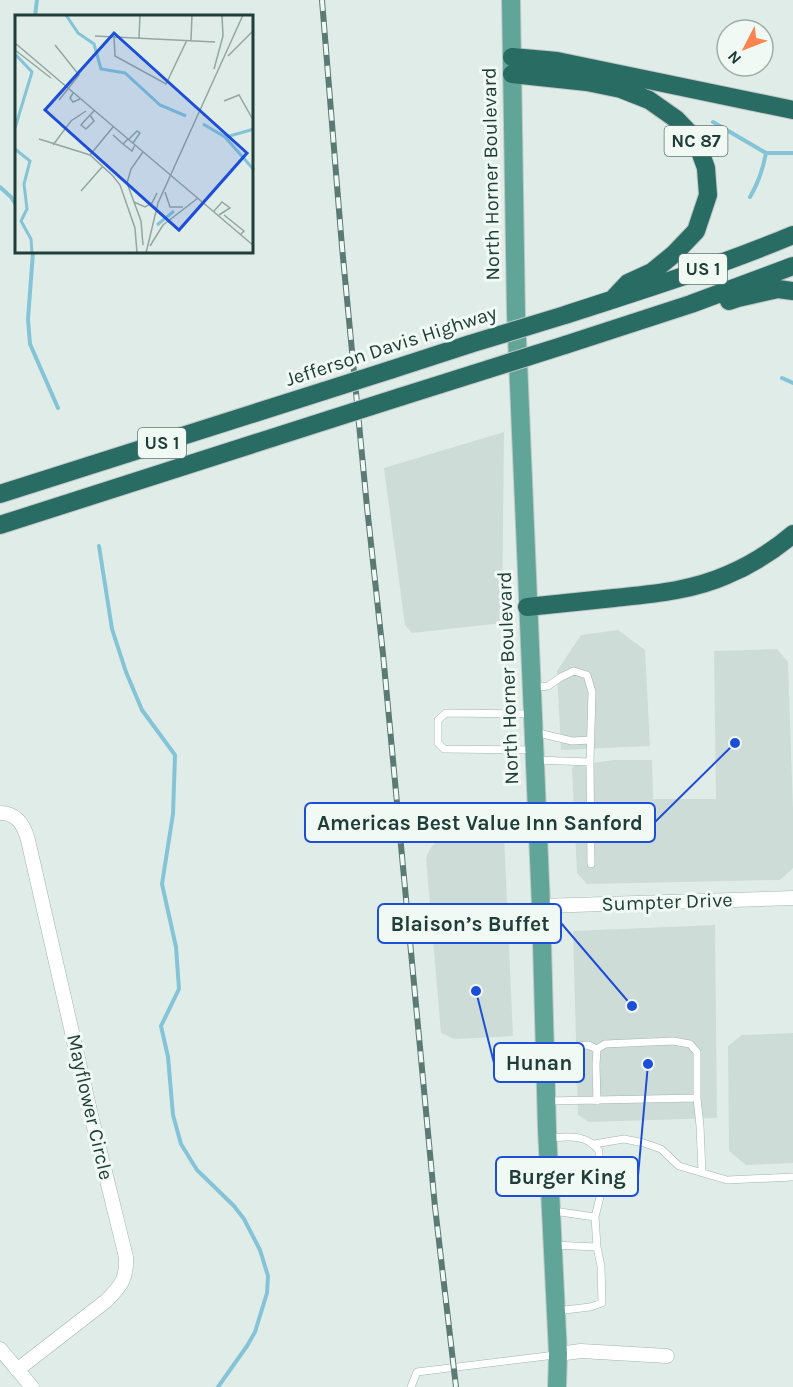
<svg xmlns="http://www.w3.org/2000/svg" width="793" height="1387" font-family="Karla,sans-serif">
<rect width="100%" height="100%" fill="#e0ece8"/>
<path fill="#cedcd7" d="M504 432 502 623 412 633 405 625 384 468Z
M618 630 645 650 650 746 561 750 557 671 581 635Z
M777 649 788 662 793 810V868L780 880 587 884 577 873 572 768 575 765 615 760H652L653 799H716L714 651Z
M504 835 513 1036 454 1039 441 1033 426 858 431 847 440 838Z
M715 925 717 1118 589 1122 578 1115 573 931Z
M793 1033V1163L746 1165 729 1151 728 1046 742 1035Z"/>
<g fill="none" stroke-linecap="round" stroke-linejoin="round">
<path stroke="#84c4d6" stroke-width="4" d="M35 16 37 0
M713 122 766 153H793
M0 187 11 197 16 205
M750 197C759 182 763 169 766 153
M33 252 28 319 30 344 58 408
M782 378 793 383
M99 546 112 629 126 672 142 710 175 755 173 814 162 884 176 947 179 989 161 1026 168 1057 173 1115 181 1144 197 1170 234 1206 244 1219 260 1250 268 1276 267 1293 255 1332 247 1346 218 1387"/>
<defs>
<path id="service" d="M532 688 548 686 561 677 574 671 587 675 592 692 590 762
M532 714 446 713 438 720V743L444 749 534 750
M534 732 572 741 590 740
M535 760 590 762 591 864
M547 1048 588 1045 597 1049
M697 1098 700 1126 702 1172
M547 1101 697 1098V1052L690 1044 673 1041 605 1044 597 1049 596 1065 597 1101
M548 1138C567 1137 586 1133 599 1151L600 1197 595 1217
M594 1144 624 1139 644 1143 661 1149 679 1166 727 1180 793 1177
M553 1211 595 1217 597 1247
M553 1245 597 1247 601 1266 602 1303 590 1307 556 1311
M411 1387 417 1372 555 1355"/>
<path id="minor" d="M0 813C17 813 24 825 28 840L90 1111 126 1257C127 1279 121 1286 106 1301L17 1370
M541 906 793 898
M0 1349 32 1387
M558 1354 581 1351 667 1356"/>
<path id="primary" d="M511 0 516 314 541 906 547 1129 558 1354 557 1387"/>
<path id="motorway" d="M512 57 557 61 793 110
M512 74 587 82 621 89 649 100 676 119 696 140 706 168 708 195 696 231 674 254 652 272 628 283 612 300
M729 301 738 298 778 289 793 291
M565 315C642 290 719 266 793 235
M565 345 691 304 793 266
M390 370 470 344
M400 397 473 374
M0 494 324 391
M0 525 331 419
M527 607C556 604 585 601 614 598 652 594 691 591 727 575 751 565 773 551 793 534"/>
</defs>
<use href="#service" stroke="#a3b4b0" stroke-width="8"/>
<use href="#minor" stroke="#a3b4b0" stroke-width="15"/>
<use href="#primary" stroke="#c1c9c7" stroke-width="20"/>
<use href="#motorway" stroke="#c1c9c7" stroke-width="20"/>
<use href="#service" stroke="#fff" stroke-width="7"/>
<use href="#minor" stroke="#fff" stroke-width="14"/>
<use href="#primary" stroke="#61a598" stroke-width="18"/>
<use href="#motorway" stroke="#296c63" stroke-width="18"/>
<defs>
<path id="rail" d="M322 0 342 247 367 507 383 654 435 1207 456 1387"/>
</defs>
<use href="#rail" stroke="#5a7a73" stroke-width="6"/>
<use href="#rail" stroke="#f1f9f5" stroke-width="4" stroke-dasharray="11" stroke-linecap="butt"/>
<defs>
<path id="motorway-bridge" d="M470 344 565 315
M473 374 565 345
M324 391 390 370
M331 419 400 397"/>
</defs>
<use href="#motorway-bridge" stroke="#c1c9c7" stroke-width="20" stroke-linecap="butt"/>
<use href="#motorway-bridge" stroke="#296c63" stroke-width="18"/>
</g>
<g text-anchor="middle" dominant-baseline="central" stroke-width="6" stroke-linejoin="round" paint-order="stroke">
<g fill="#f1f9f5" stroke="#5f7671" stroke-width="1.5">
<rect x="664.5" y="126" width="63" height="30" rx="4.5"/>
<rect x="679" y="254" width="48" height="30" rx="4.5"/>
<rect x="138" y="428" width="48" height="30" rx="4.5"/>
</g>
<g font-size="18" font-weight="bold" fill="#203e38">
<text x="696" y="141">NC 87</text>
<text x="703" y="269">US 1</text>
<text x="162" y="443">US 1</text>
</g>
<g font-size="20" fill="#203e38" stroke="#f1f9f5">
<text transform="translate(491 174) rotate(-91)">North Horner Boulevard</text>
<text transform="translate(391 346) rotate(-18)">Jefferson Davis Highway</text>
<text transform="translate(508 678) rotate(-92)">North Horner Boulevard</text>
<text transform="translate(667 902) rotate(-2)">Sumpter Drive</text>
<text transform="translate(90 1107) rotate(77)">Mayflower Circle</text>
</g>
</g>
<g transform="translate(15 15)">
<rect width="238" height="238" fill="#e0ece8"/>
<path fill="none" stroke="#84c4d6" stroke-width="3" d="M51 0 63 18 79 29 86 54 110 58 145 90 171 101M188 109 210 122 239 155M0 113 17 57 1 40M211 122 239 114M0 134 15 146 9 169 12 194 6 206 16 224 17 238M142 210 159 196"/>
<path fill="none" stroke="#93a6a2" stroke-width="1.5" d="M80 21 200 27M99 21 100 41 151 69 172 25M124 23 125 0M176 25 177 0M0 28 239 231M40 30 64 60 44 85M0 35 36 63M213 41 239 15M199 54 208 21 207 0M58 78 55 83 58 87 65 84M209 86 224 80 237 103M75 100 79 106 71 114 66 110 75 100 79 96M98 120 108 129 113 124M24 124 75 140 98 161 105 170 120 213 122 238M114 124 122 116 125 118 118 128M108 129 117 136 120 130M38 130 56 106 71 96M75 140 98 112M66 176 88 151M150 177 155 192H168M119 187 130 192 137 188 142 178M199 196 207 187 215 193 204 200M209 200 229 216 226 219M128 230 126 206 112 168 116 154 128 137M135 231 148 210 183 183M131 238 143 188 228 0"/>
<path fill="#1d4ed8" fill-opacity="0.15" stroke="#1d4ed8" stroke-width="3" d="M99 18 232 138 164 215 30 95Z"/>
<rect width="238" height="238" fill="none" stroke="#203e38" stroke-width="3"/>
</g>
<path fill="none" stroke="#1d4ed8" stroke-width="2" d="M735 743L655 822M632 1006L561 923M476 991L494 1063M648 1064L638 1176"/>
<g fill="#1d4ed8" stroke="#f1f9f5" stroke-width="2">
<circle cx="735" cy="743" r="6"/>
<circle cx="632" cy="1006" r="6"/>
<circle cx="476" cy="991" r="6"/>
<circle cx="648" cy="1064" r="6"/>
</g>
<g fill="#f1f9f5" stroke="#1d4ed8" stroke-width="2">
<rect x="305" y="803" width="350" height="39" rx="6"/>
<rect x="378" y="904" width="183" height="39" rx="6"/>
<rect x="494" y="1043" width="90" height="39" rx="6"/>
<rect x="496" y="1157" width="142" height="39" rx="6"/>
</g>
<g font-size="21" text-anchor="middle" font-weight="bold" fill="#203e38">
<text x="480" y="830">Americas Best Value Inn Sanford</text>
<text x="470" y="931">Blaison’s Buffet</text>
<text x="539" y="1070">Hunan</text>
<text x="567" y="1184">Burger King</text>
</g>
<g transform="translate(745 48) rotate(228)"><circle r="28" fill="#f1f9f5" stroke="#9daea9" stroke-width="1.5"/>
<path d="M0-4.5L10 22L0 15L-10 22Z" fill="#fc844f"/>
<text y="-9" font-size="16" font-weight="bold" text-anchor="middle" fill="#203e38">N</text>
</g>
</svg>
